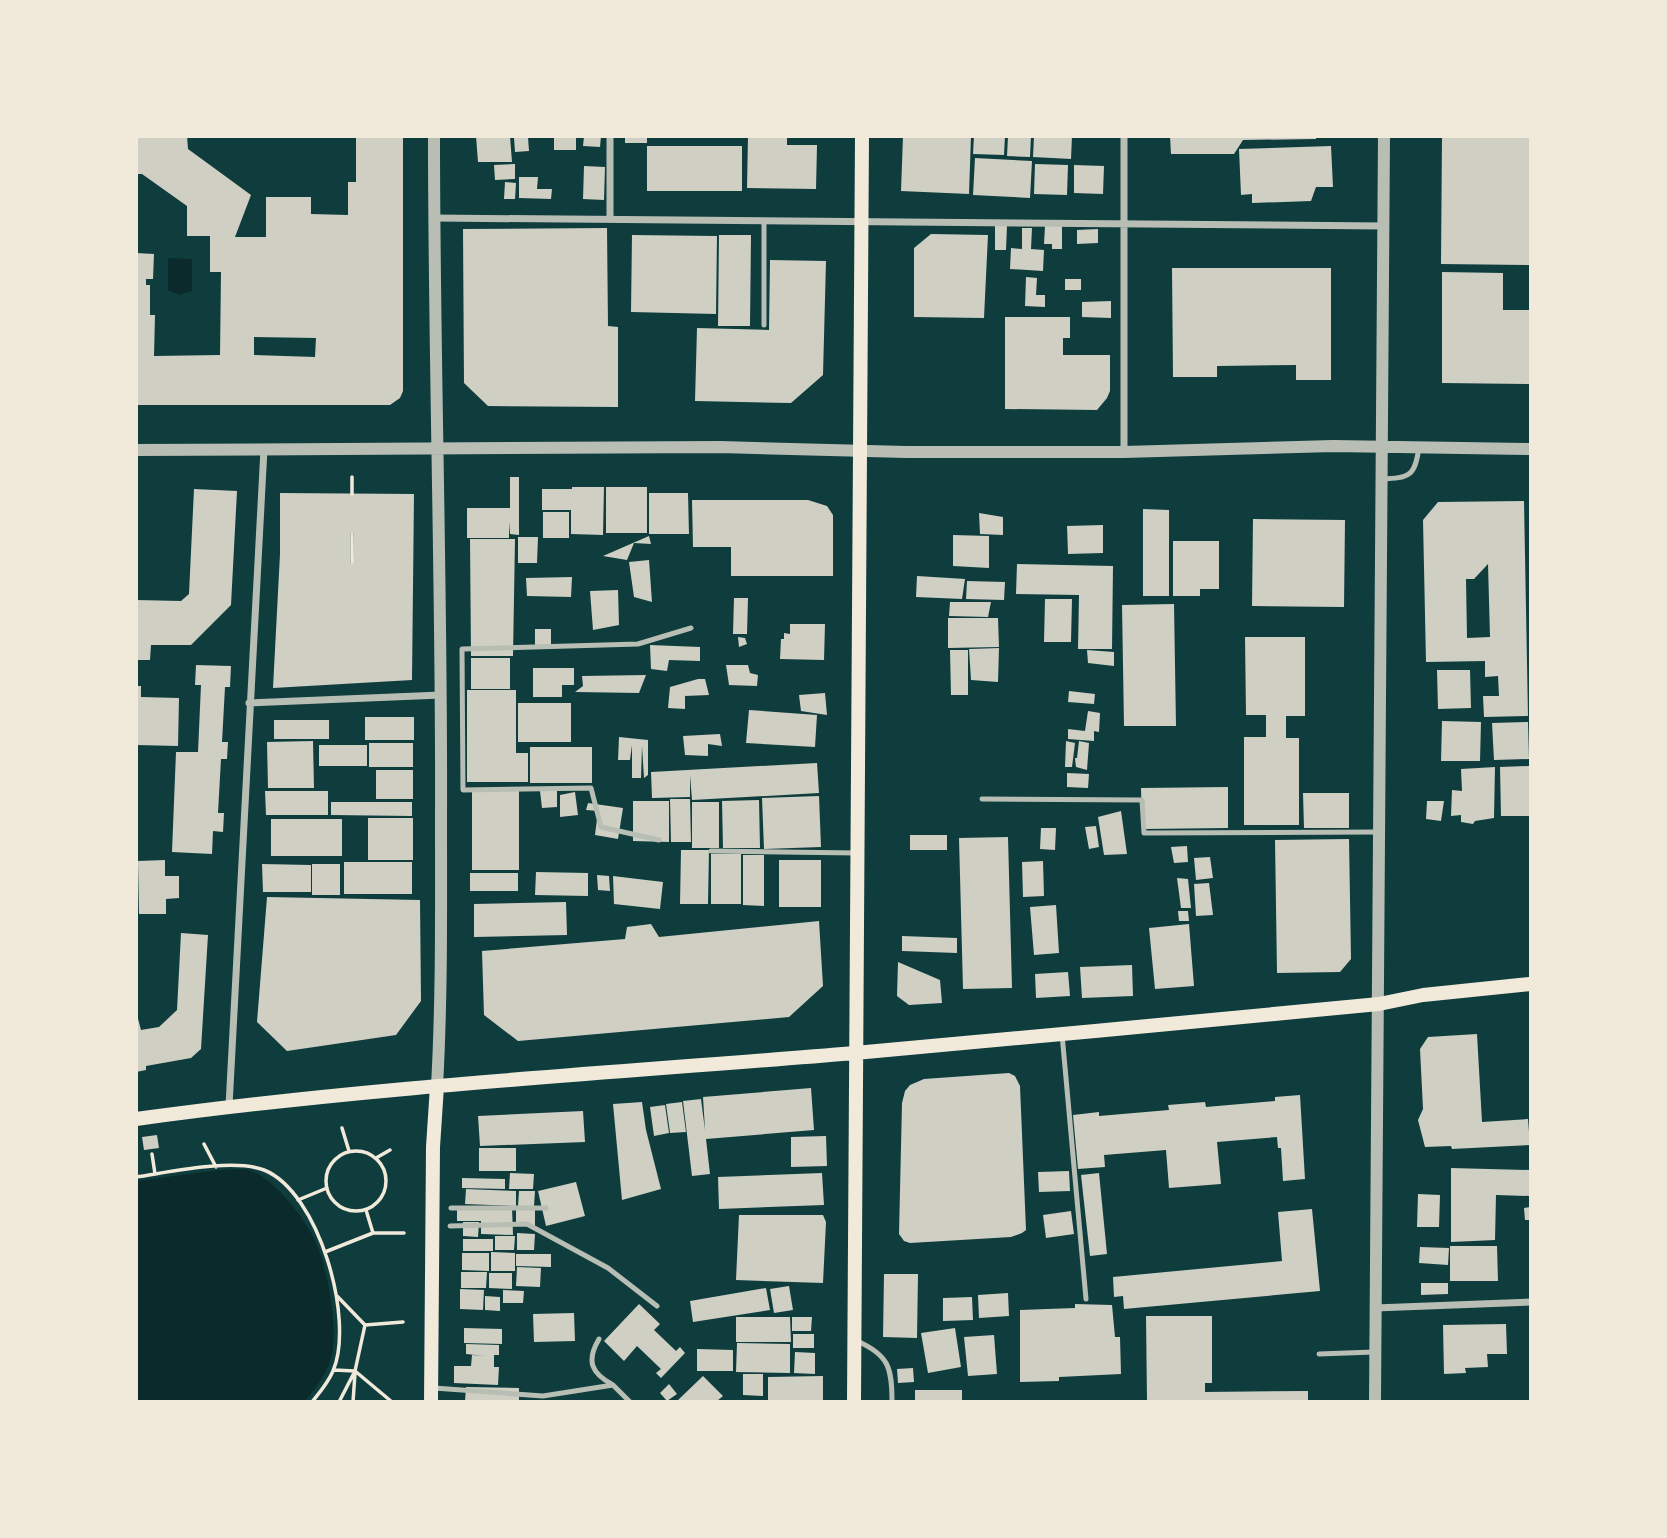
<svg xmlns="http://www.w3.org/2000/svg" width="1667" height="1538" font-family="Mulish,sans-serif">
<rect width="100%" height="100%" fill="#0f3d3e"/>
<path fill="#0a2a2b" d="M168 258 192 259V291L179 295 168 290Z
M219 1170C229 1170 243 1168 252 1171 276 1181 302 1215 314 1238 327 1264 338 1325 332 1355 328 1372 316 1388 305 1401H137V1181Z"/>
<path fill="#cfcfc3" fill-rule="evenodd" d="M136 136H187L188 149 251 195 235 237H266V197H311V214L348 215V182H356V136H403V391L400 398 390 405H136V253L154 254 153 279H146V285H150V315H155L154 356 220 355 221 272H210V236H187V206L142 174H136ZM254 337 316 338 315 357 254 355Z
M476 136H510L512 162H478Z
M554 136H576V150H554Z
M584 136H601L600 147 583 146Z
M625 136H647V143H625Z
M748 136H787V145H817L816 189 747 188Z
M903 136H971L969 194 901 191Z
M974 136H1005L1004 155 973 154Z
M1008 136H1031L1030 157 1007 156Z
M1034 136H1072L1071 159 1033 157Z
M1170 136H1316V139L1243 140 1234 154H1171Z
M1442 136H1530V265L1441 264Z
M528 137 529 151 515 152 514 138Z
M647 146H742V191H647Z
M1331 146 1333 187H1316L1311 201 1252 203V194L1241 195 1239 149Z
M975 158 1032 161 1030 198 973 195Z
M515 164V179L495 180 494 165Z
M1035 164 1068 165 1067 195 1034 194Z
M1074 165 1104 166 1103 194 1074 193Z
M584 166 605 167 604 200 583 199Z
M519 177H538L537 189H552L551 199 519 198Z
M505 182 516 183 515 199H504Z
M995 226H1007L1006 250H995Z
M1045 226H1062V249H1052V244H1044Z
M607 228 608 326 618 327V407L488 406 464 383 463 229Z
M1022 228H1032L1031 249 1044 250 1043 271 1010 269 1011 248 1022 249Z
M1098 229V243L1077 244V230Z
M931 234 988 235 984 318 914 317V248Z
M632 235 717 236 716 314 631 312Z
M719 235H751L750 326H718Z
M770 260 826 261 823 375 791 403 695 401 697 328 769 330Z
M1172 268H1331V380H1296V365L1217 366V377H1173Z
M1442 272 1503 273V310H1530V384L1442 383Z
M1026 277 1037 278 1036 295H1045V307L1025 306Z
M1065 279H1081V290H1065Z
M1111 301V318L1082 317V302Z
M1005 317H1070V338H1063V355H1110V391L1107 398 1097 410 1005 409Z
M510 477H519V535L510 534 509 522V538H467V508H510Z
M572 487H604L603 535 571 534V510H542V489H572Z
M606 487H647V533H606Z
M194 489 237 491 231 605 191 645H151L150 660H136V600L181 601 189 594Z
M280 493 414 494 412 680 273 688 280 554ZM350 534H354L353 563H350Z
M649 493H688L689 534H649Z
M692 500H808L827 506 833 515V576H731V547H693Z
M1524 501 1528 716 1484 717 1483 696H1499L1498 676 1485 677V661L1426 662 1423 520 1438 502ZM1488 564 1490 637 1467 638 1466 579H1474Z
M1143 509 1169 510V596H1143Z
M543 512H569V538H543Z
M979 513 1003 517V535L980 534Z
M1253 519 1345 520 1344 607 1252 606Z
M1103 525V553L1068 554 1067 526Z
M953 535 989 536V568L953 566Z
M649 536 651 544 634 543 627 560 603 556Z
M518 537H538L537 563H518Z
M470 539H515L513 656H471Z
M1173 541H1219V589H1200V596H1173Z
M649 560 652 602 634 597 629 562Z
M1017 564 1113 566 1112 649H1078L1079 595 1016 594Z
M917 576 965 579 962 599 916 597Z
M572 577 571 597 527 596 526 578Z
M967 581 1005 582 1004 600 966 599Z
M618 590 619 625 593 630 590 591Z
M734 598H748L747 634H733Z
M1045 599H1072L1071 642H1044Z
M950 602H991L988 617 949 616Z
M1174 604 1176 726H1124L1122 605Z
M948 618H998L999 647 948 648Z
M790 624H825L824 660 780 659 781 639H784V633L790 634Z
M535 629H551V645H535Z
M738 637 745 638 747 644 739 647Z
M1245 637H1305V716H1286V738H1299V825H1244V737H1266V715H1246Z
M650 645 700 647V661L669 660 667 671 651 669Z
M999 648 998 682 971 680 969 649Z
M950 650H968V695H951Z
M1087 650 1114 652V666L1088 663Z
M471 658H510V689H471Z
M196 665 231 666 230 687H225L222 742H228L227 759H221L218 813H224L223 832 213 831 212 854 172 852 176 752H198L201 685H195Z
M726 665H748L750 673 758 675 757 686 729 685Z
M533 668H574V685H562V697H533Z
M1437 670H1470L1471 708 1438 709Z
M646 675 639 693 575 692 583 686 582 676Z
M698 679H705L709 695 685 696V709L668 708 670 687Z
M136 686H141V697L179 698 178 746 136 745Z
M467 690H516V753H528V782H467Z
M1069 691 1095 694 1094 704 1068 702Z
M825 693 827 715 801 711 799 695Z
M518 703H571V742H518Z
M749 710 817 715 815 747 746 743Z
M1088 711 1100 713 1099 732 1094 731V741L1068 739V729L1085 731Z
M365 717H414V740H365Z
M274 720H329V739H274Z
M1442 721 1481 722 1480 761H1441Z
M1528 722 1529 759 1494 760 1492 723Z
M720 734 722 746 708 744V756L685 755 683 736Z
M619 737 648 740V775L644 778 642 746 641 778H632V745L630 760H618Z
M313 741 314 788H268L267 742Z
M1066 741 1075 743 1072 767H1065Z
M1079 741 1089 743 1087 770 1076 767 1075 758H1077Z
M369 743H413V767H369Z
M319 745H367V766H319Z
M530 747H592V783H530Z
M817 763 819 793 692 800 690 775V797L652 798 651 772Z
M1529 766 1530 816H1501L1500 767Z
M1495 767 1494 818 1475 821 1473 824 1461 822V815L1451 816 1452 790 1462 791 1461 769Z
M376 770H413V799H376Z
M1067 773 1089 774 1088 788 1067 787Z
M1228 787V828L1142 829 1141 788Z
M472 790H519V870H472Z
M557 790V807L542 808 540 791Z
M265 791H328V815H266Z
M575 792 578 815 560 817V795Z
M1303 793H1349V828H1304Z
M819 796 821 847 764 849 762 798Z
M670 799H690L691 842H671Z
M759 800 760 848H723L722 801Z
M633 801H669V842L633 841Z
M1427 801H1444L1441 821 1426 819Z
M331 802H412V816L331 815Z
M692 802H719V848H692Z
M588 803 623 808 618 839 595 835 598 811 586 810Z
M1121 811 1127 854 1104 855 1098 817Z
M368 818H413V860H368Z
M271 819H342V856H271Z
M1096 826 1099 847 1089 849 1085 827Z
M1041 828H1056L1055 850 1040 849Z
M910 835H947V850H910Z
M1008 837 1012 988 963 989 959 838Z
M1349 839 1351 959 1340 972 1277 973 1275 840Z
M1187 846 1188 862 1174 863 1171 847Z
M681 850H709L708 904H680Z
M711 854H741V904H711Z
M743 855H764V906L743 905Z
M1210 857 1213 878 1196 880 1194 858Z
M165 860V876H179V898L166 899V914H139L138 861Z
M779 860H821V907H779Z
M1043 861 1044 896 1023 897 1022 862Z
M344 862H412V894H344Z
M262 864 311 865V892H263Z
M312 864H340V895H312Z
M536 872 588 873V896L535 895Z
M470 873H518V891H470Z
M597 875 609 876 610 891 598 890Z
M613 876 663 882 660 909 614 904Z
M1177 878 1188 879 1191 908H1181Z
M1209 883 1213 915 1196 916 1194 884Z
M267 897 420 900 421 1001 396 1035 287 1051 257 1022Z
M566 902 567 935 474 937V904Z
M1056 905 1059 953 1034 955 1030 907Z
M1178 911H1188L1189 921H1179Z
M819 921 823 986 789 1017 518 1041 484 1015 482 951 625 939 627 927 651 924 659 937Z
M1189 924 1194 986 1155 989 1149 928Z
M181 933 208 935 201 1049 191 1058 146 1066V1070L136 1072V1011L141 1030 159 1027 177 1010Z
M902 936 957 938V953L902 951Z
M898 962 940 980 942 1003 909 1005 897 996Z
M1132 965 1133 996 1082 998 1080 967Z
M1068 972 1070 996 1036 998 1035 974Z
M1477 1034 1482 1122 1528 1119 1530 1145 1452 1149 1451 1146 1425 1147 1418 1120 1423 1109 1420 1049 1428 1037Z
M1009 1073 1015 1076 1020 1086 1026 1230 1022 1233 1011 1237 910 1243 904 1241 899 1234 902 1103 905 1091 910 1085 924 1079Z
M811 1088 814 1130 706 1139 710 1174 692 1176 683 1101 701 1099 705 1130 703 1097Z
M1300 1095 1305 1179 1283 1181 1281 1148H1278L1277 1137 1217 1142 1221 1184 1169 1188 1166 1150 1104 1155 1105 1167 1078 1169 1073 1115 1099 1112V1116L1169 1110 1168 1105 1205 1102 1206 1107 1275 1101V1097Z
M642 1102 646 1130 661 1189 622 1200 613 1104Z
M682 1102 686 1132 670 1133 666 1104Z
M665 1105 669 1133 654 1136 650 1107Z
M583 1111 585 1142 480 1146 478 1116Z
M157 1135 159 1148 144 1150 142 1137Z
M826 1136 827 1166 791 1167V1137Z
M479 1148H516V1171H479Z
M1451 1168 1530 1170V1196L1496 1195 1495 1240 1451 1242Z
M1069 1171 1070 1191 1039 1192 1038 1172Z
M510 1173 534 1174 533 1189H509Z
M822 1173 824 1205 719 1209 718 1177Z
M1099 1173 1107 1254 1090 1256 1081 1175Z
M462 1178 505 1179V1189L462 1188Z
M576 1182 585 1216 546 1226 538 1191Z
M466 1189 516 1191V1206L465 1204Z
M519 1191H535L534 1206H518Z
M1418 1194 1440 1195 1439 1227H1417Z
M457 1206 512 1207 513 1235 481 1234V1221H457Z
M516 1207H535V1226L516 1225Z
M1530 1207V1220H1525L1524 1208Z
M1312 1209 1320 1291 1124 1309 1123 1296 1114 1297 1113 1277 1282 1261 1278 1212Z
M1071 1211 1074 1234 1046 1238 1043 1215Z
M739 1215H823L826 1222 823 1283 736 1280Z
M463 1222H479L478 1237 463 1236Z
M517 1233 535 1234 534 1250H517Z
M495 1236H515L514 1250H495Z
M463 1239H493V1251H463Z
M1450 1246H1497L1498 1281H1450Z
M1420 1247 1449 1248 1448 1265 1419 1263Z
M491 1252 515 1253V1271H491Z
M462 1253H489V1271L462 1270Z
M516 1254H551V1267L516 1266Z
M517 1267 541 1268 540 1287 516 1286Z
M461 1272H487L486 1288H461Z
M489 1273H512V1289L489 1288Z
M884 1274H918L917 1338 883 1337Z
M1421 1283H1448V1294L1421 1295Z
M789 1286 793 1310 774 1313 770 1289Z
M766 1288 770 1310 693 1322 690 1301Z
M460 1289 484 1290 483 1310 460 1309Z
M503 1290 524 1291 523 1303H503Z
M1008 1293 1009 1316 979 1318 978 1295Z
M485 1296 500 1297V1311L485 1310Z
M972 1297 973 1320 943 1321V1298Z
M639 1304 660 1324 654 1330 676 1351 680 1347 685 1353 661 1378 656 1373 661 1369 637 1346 624 1361 604 1341Z
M1075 1304 1112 1305 1115 1337H1120L1121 1374 1059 1377V1381L1020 1382V1310L1075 1308Z
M574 1313 575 1341 534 1342 533 1314Z
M1146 1316H1212V1383H1205V1392L1308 1391V1401H1147Z
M736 1317H790L791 1342H736Z
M792 1317H812L811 1331H792Z
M1506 1324 1507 1354H1487L1488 1367 1465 1368 1466 1373 1444 1374 1443 1325Z
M464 1328 502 1329V1344L464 1343Z
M955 1328 961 1367 928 1373 921 1333Z
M793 1334H814V1348H793Z
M994 1335 997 1374 968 1376 964 1337Z
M737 1343 790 1344V1373L736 1372Z
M466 1344 499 1345V1355H494V1367H499L498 1385 454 1383V1366H471L472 1355 485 1356 466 1354Z
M697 1349 733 1350V1371H697Z
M795 1352 815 1353V1374L794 1373Z
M913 1368 914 1382 898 1383 897 1369Z
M743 1374H763V1396L743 1395Z
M703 1376 723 1396 717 1401H677Z
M823 1376V1401H768V1377Z
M669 1384 677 1394 667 1401 660 1393Z
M466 1387 519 1388V1401H465Z
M915 1390H962V1401H915Z"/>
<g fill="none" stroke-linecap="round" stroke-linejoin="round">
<path stroke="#f1e9da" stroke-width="3.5" d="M352 494V477
M352 562V535
M342 1128 349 1151
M204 1144 216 1167
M326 1181a30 30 0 1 1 60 0a30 30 0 1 1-60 0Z
M152 1154 155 1174
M376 1158 390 1150
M136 1177C170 1172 233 1158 264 1170 319 1192 355 1320 333 1371 328 1383 320 1392 312 1402
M298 1200 327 1188
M366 1210 373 1233
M325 1252 373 1233H404
M337 1296 365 1325
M365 1325 403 1322
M334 1370 355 1371 392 1402
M339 1402 355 1371 365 1325
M353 1402 355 1373"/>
<path stroke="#b8beb3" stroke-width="5" d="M764 325V221
M1381 479C1410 478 1415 476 1419 447
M982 799 1142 800 1144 833 1377 832
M659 840 601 827 591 788 463 790 462 649 638 644 691 628
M711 851 857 853
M1062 1034 1086 1299
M451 1208H546
M450 1226 527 1224 608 1268 657 1306
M599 1339C586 1361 591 1373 613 1385
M857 1341C889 1355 892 1368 892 1402
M1319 1354 1374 1352
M434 1388 543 1396 613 1385 630 1402"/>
<path stroke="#b8beb3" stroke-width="7" d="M434 218 1384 226
M610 219V136
M1124 452V136
M249 703 441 695
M229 1106 264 449
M1375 1308 1530 1302"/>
<path stroke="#b8beb3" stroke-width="12" d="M434 136C434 363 442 589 441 815 441 906 442 996 437 1086
M136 450 720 447 906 452H1124L1333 446 1530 449
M1375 1402 1384 136"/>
<path stroke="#f1e9da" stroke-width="14" d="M136 1119C375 1086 615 1073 855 1053 1030 1038 1204 1020 1379 1004L1423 995 1530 984
M431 1402 433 1147 437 1086
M854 1402 862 136"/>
</g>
<rect width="1667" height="1538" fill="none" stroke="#f1e9da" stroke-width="276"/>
</svg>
